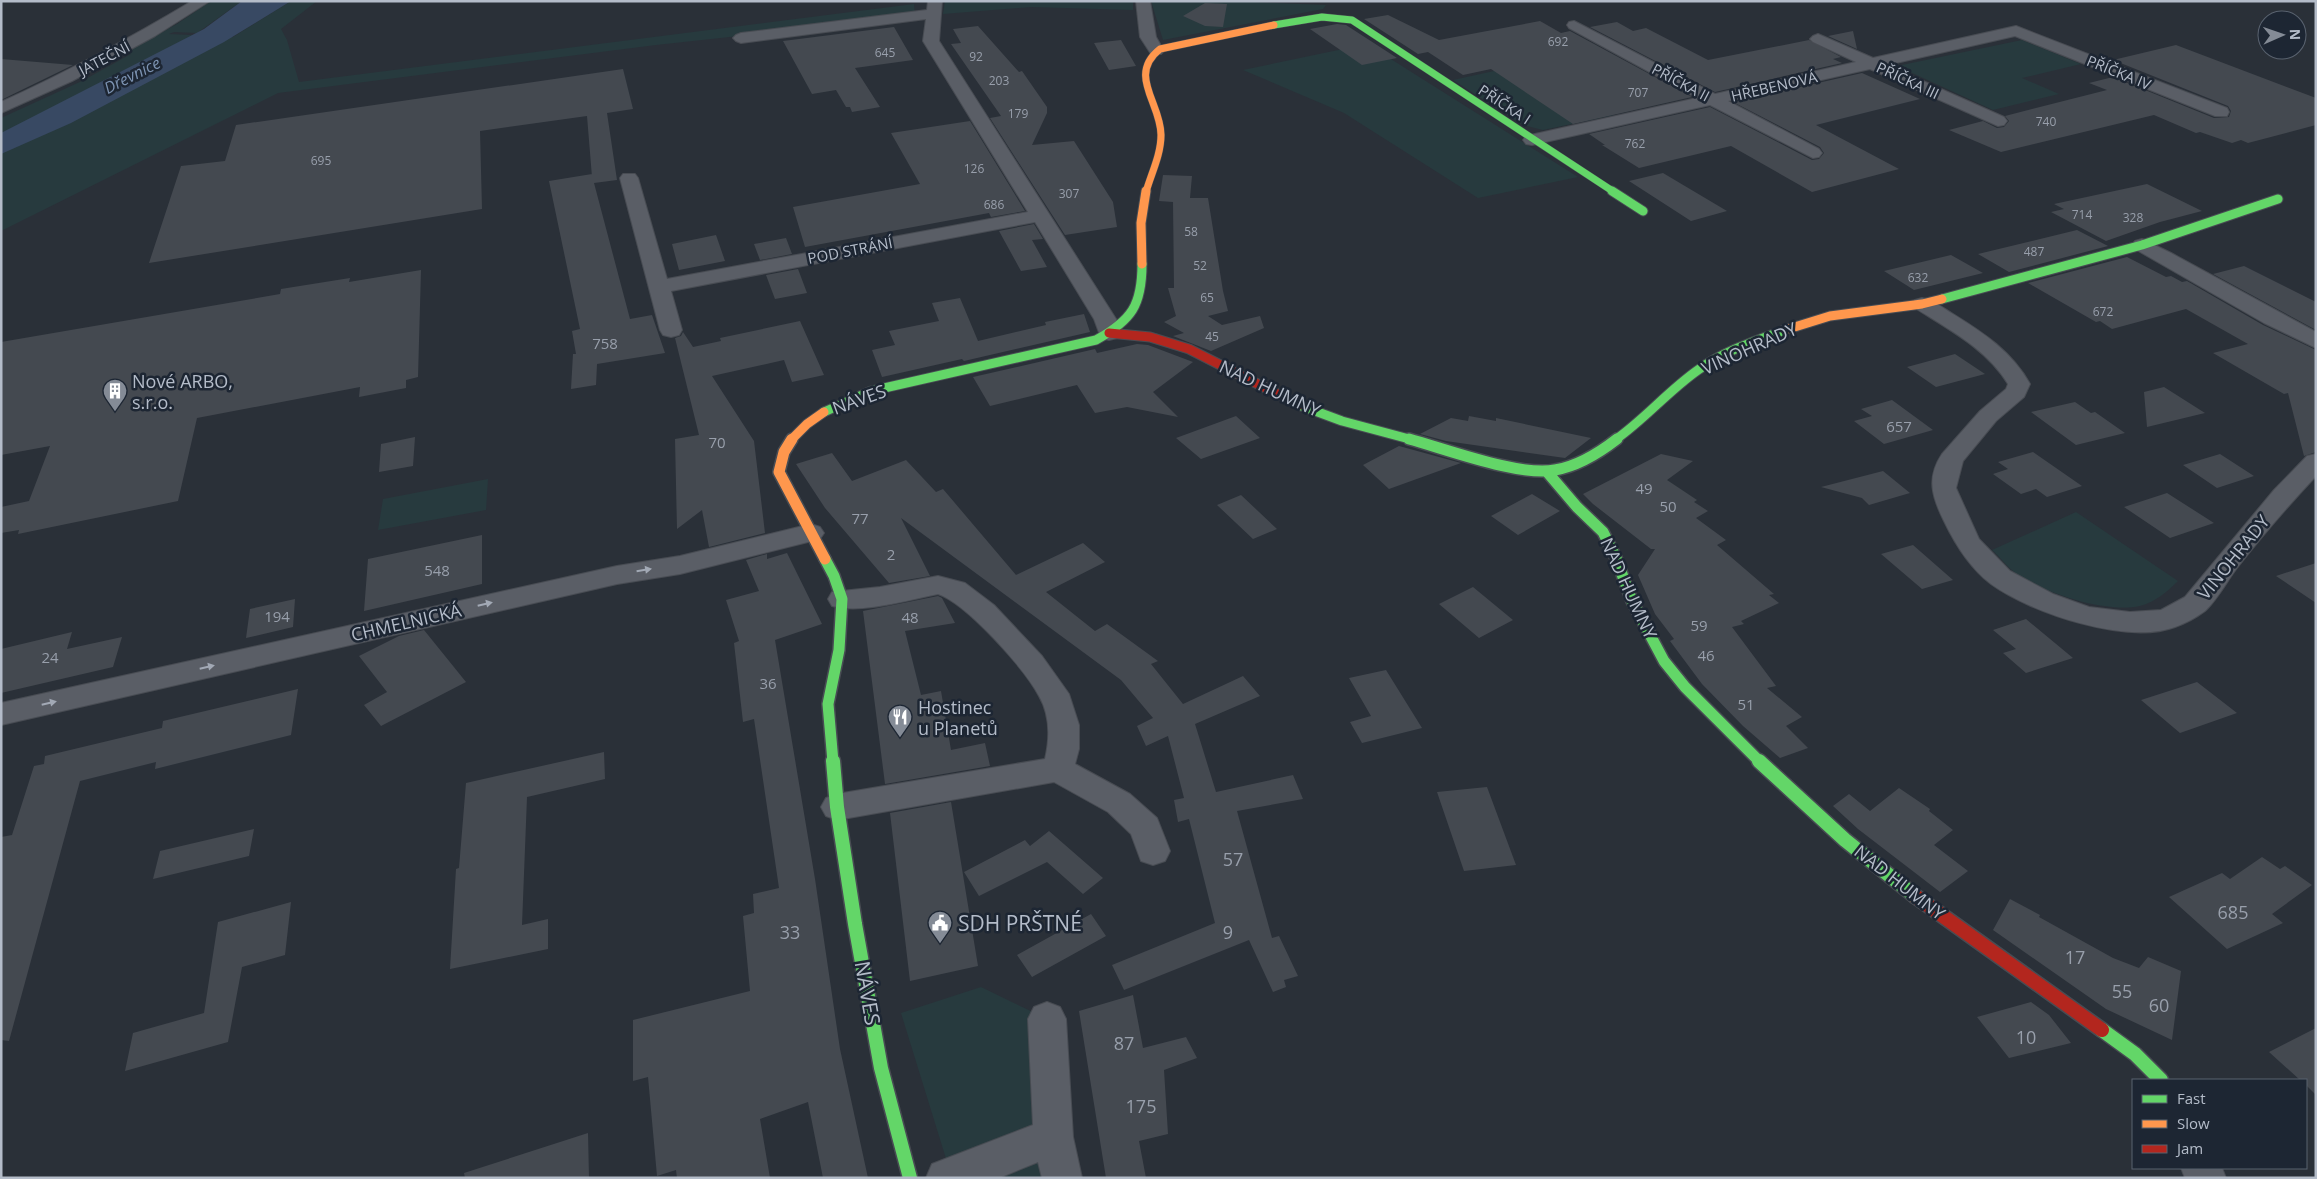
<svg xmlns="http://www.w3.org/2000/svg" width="2317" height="1179" font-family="'Open Sans',sans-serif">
<rect width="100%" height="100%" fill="#2a3038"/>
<path fill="#273a3e" d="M211 1H242L197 33 174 32 169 34 233 37 291 1H317L281 29 287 40 299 82 914 4 915 17 656 45 278 93 1 231V118L82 81 131 54 124 53 177 24Z
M945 1H1133V10L1031 7 943 14Z
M1151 1H1256L1255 2 1326 5 1323 9 1163 40Z
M2022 40 2081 64 2022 78 2059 94 1993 110 1897 66Z
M1367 44 1578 177 1478 198 1344 113 1243 70Z
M1531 63 1614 115 1543 130 1523 125 1453 80Z
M488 479 486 510 378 530 383 499Z
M2076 512 2178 581C2167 592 2155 602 2140 606 2107 613 2051 595 2023 578 2011 572 2002 559 1992 550Z
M981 987 1047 1019 1062 1178H952L901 1013Z"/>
<path fill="#384963" d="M242 1H291L224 42 71 123 1 154V133L204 29Z"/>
<path fill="#444950" d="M1205 3 1227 4 1223 27 1205 26 1183 16Z
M1388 15 1439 40 1540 21 1561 33 1570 31 1692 97 1573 124 1491 69 1463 75 1428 52 1418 54 1364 19Z
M1617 22 1633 31 1646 28 1708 60 1809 40 1841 57 1833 59 1842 63 1715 92 1590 27Z
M1337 24 1346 25 1397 58 1362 65 1310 29Z
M978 26 1019 72 1022 71 1047 107V113L1032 145 1074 141 1113 202 1117 227 1065 235 990 118 1001 116 951 44 961 43 953 29Z
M894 27 913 60 855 68 880 107 852 112 850 107H846L836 90 812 94 783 41Z
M1853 31 1857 49 1828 36Z
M1121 40 1136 66 1109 70 1094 43Z
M2176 45 2316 98V125L2248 143 2241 140 2232 143 2200 132 2196 133 2154 115 2001 152 1949 130 1983 121 1997 128 2004 127 2009 121 2005 116 2107 90 2089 83 2113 77 2214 118 2229 117 2231 111 2228 106 2113 60Z
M1 59 73 65 1 100Z
M623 69 633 109 607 113 617 180 594 183 630 319 652 315 665 353 597 364 596 385 571 389 573 354H576L572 331 580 329 549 181 592 174V177L587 116 480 131 482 209 149 263 181 166 225 161 236 125Z
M1862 73 1920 99 1816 125 1899 169 1812 192 1731 146 1639 168 1602 145H1605L1589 134 1710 107 1812 160 1819 159 1824 153 1820 147 1733 102Z
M970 121 1025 211 991 217 989 213 805 247 793 207 920 184 891 133Z
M1663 173 1727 211 1691 221 1629 181Z
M1163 175 1192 176 1190 198H1208L1223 291 1228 311 1208 316 1222 325 1260 316 1264 328 1211 351 1173 336 1184 333 1164 322 1176 316 1168 288H1174L1173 202 1159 201Z
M2147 184 2202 211 2160 222 2106 241 2051 212 2064 209 2054 204Z
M1034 224 1043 239 1032 240 1047 267 1021 271 999 231Z
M2077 230 2108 246 2009 272 1978 254Z
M716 235 725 261 679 270 672 244Z
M786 238 792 254 760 260 754 244Z
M1951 255 1983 273 1914 290 1884 271Z
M2127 257 2166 277 2171 276 2182 282 2187 281 2263 325 2316 350V452L2304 456 2288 393 2284 394 2213 353 2248 344 2186 309 2112 329 2100 321 2096 322 2028 283Z
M2244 266 2316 302V330L2213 274Z
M798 269 807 293 775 299 766 275Z
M421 270 418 377 406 380V388L359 397 360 387 197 418 178 501 18 534 19 530 1 533V507L29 501 50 446 1 455V342L280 294 281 289 350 278 349 282Z
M960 298 978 341 1046 325 1045 322 1084 314 1090 332 964 361 962 359 882 377 872 350 895 345 889 331 939 321 932 303Z
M800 321 824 375 792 382 784 360 712 376 754 441 765 533 709 547 702 510 677 529 675 439 699 435 675 338 681 336 683 332 693 347 721 341 720 338Z
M1137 344 1148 345 1193 362 1153 392 1178 417 1127 407 1095 413 1077 385 990 406 973 377 1095 349 1097 353Z
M1955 354 1985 374 1936 387 1907 367Z
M2164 387 2205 413 2147 427 2144 392Z
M1892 400 1933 430 1884 444 1854 421 1872 416 1861 409Z
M2075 402 2091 413 2095 412 2125 433 2076 445 2031 412Z
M1236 416 1260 438 1201 459 1176 438Z
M1469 416 1496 421V418L1591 438 1565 458 1446 441 1420 434 1451 418 1468 421Z
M415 437 413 466 379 472 381 444Z
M1399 446 1461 463 1389 489 1363 465Z
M2033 452 2082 486 2047 497 2036 489 2021 494 1993 474 2008 469 1998 462Z
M832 453 852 481 906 460 936 492 943 489 1016 575 1083 543 1105 562 1046 592 1095 631 1107 624 1158 661 1151 664 1183 704 1243 676 1260 696 1195 724 1216 792 1293 775 1303 799 1237 811 1272 938 1279 936 1298 976 1284 980 1286 987 1273 992 1249 940 1124 990 1112 965 1215 923 1189 819 1178 822 1174 800 1184 798 1168 736 1146 746 1137 726 1153 718 1121 680 901 518 930 576 889 583 825 508 796 464Z
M1661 454 1693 461 1667 480 1697 500 1694 502 1708 511 1696 518 1726 540 1717 545 1774 594 1769 595 1779 603 1741 621 1744 624 1732 627 1776 686 1767 688 1802 717 1786 726 1808 748 1780 758 1743 726 1702 684 1670 641 1674 639 1655 614 1638 575 1655 549H1651L1593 504 1583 494Z
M2220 454 2254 476 2217 488 2183 465Z
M1883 471 1910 493 1869 505 1862 498 1821 487Z
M2167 493 2214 523 2170 538 2124 507Z
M1532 494 1560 511 1518 535 1491 516Z
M1241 495 1277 529 1253 539 1217 505Z
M482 535V584L364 611 368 559Z
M1913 545 1953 580 1922 589 1881 554Z
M787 553 822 624 775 640 815 879 840 1049 868 1178H823L808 1102 760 1119 770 1178H677L676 1170 657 1176 648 1077 633 1081V1020L750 991 743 916 754 913 753 894 779 888 754 719 743 722 734 643 739 641 726 600 759 591 746 560 767 554V559Z
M2316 563V603L2276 576Z
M1473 587 1513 620 1479 638 1439 604Z
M938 596 942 598 955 623 905 631 921 695 941 691 951 750 985 743 990 766 885 784 863 611Z
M295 599 293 627 246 638 250 609Z
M2026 619 2073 658 2026 673 2003 653 2016 649 1993 630Z
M424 630 466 682 381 726 364 705 387 692 359 656 399 636Z
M72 632 67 649 122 637 113 667 1 693V649Z
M1386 670 1422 728 1362 743 1350 722 1371 716 1349 678Z
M2197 682 2237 713 2180 733 2141 700Z
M298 689 291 735 155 769 156 762 80 781 9 1041 1 1040V837L12 835 34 766 44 764 45 756 162 728 163 721Z
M604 752 605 779 527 797 522 925 548 919V949L450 969 456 869 459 868 466 783Z
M1487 787 1516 865 1464 871 1437 792Z
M1899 788 1930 809 1929 811 1953 830 1934 845 1968 871 1940 892 1858 829 1833 806 1849 794 1870 811Z
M951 802 978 966 910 981 890 813Z
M254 829 249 856 153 879 160 851Z
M1049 831 1103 878 1083 894 1047 862 979 896 964 872 1025 840 1030 846Z
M2262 857 2280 869 2285 866 2312 885 2272 914 2283 923 2227 949 2169 897 2222 873 2230 879Z
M2010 899 2040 915 2039 917 2113 958 2139 968 2148 957 2181 971 2172 1040 2106 1009 1993 930Z
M291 902 285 955 242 967 228 1042 125 1071 133 1033 204 1013 218 922Z
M1091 914 1106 936 1032 977 1017 955Z
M1133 995 1143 1048 1186 1037 1197 1058 1164 1070 1168 1134 1139 1141 1146 1178H1106L1079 1011Z
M2031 1002 2049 1015 2071 1043 2009 1058 1977 1017Z
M2316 1028V1095L2306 1085V1080H2300L2269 1052Z
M588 1133 589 1178H465L464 1173Z"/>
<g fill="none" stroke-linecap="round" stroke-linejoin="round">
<defs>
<path id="street" d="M192 1H210L155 36 72 81 1 113V102C67 72 130 38 192 1Z
M928 1H942L939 41 1116 319C1119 326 1122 330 1117 338L1109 340 1101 338 1094 319 1035 222 671 291 682 330 679 335 671 337 663 335 660 330 620 178 623 174H635L638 178 667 279 1028 212 923 41 926 19 741 43 736 41 733 38 736 35 741 33 927 10Z
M1136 1H1150L1156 37 1164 51 1161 54H1151L1140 37Z
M1574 21 1715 94 1856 62 1813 42 1810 39 1813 36 1818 34 1873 58 2016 26 2227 108 2229 112 2227 116H2215L2015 36 1887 65 2004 117 2007 121 2004 125 1998 126 1870 69 1728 101 1819 149 1822 153 1819 157 1813 158 1710 105 1532 145 1526 144 1523 140 1526 136 1697 98 1569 28 1567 25 1569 22Z
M2142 239 2171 253 2316 332V348L2264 323 2135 249 2132 245 2135 241Z
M1922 298C1933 300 1943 308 1953 314 1984 333 2012 352 2030 384L2024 397 1996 421 1963 461 1956 488 1979 539 2010 571 2053 594 2089 607 2130 612 2161 610 2185 597 2274 490 2307 456 2316 454V476C2288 506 2262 536 2237 568 2227 581 2217 600 2205 611 2197 617 2184 624 2175 627 2127 645 2031 613 1991 584 1970 568 1955 544 1944 521 1932 497 1926 478 1942 454L1980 411 2006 389 2008 384C1987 349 1948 329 1915 308L1911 304 1915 300Z
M811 524 820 527 824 533 820 539 680 574 617 584 1 725V703L617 566 680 556Z
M938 576 965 583 994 605 1042 656 1069 694 1079 725V749L1075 764 1130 794 1157 818 1170 851 1165 861 1153 865 1141 861 1131 834 1108 812 1054 782 837 820 826 816 821 807 826 798 837 794 1045 759C1050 738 1050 715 1039 696 1025 669 966 603 938 594 907 600 862 614 832 606L828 599 832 592 880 587Z
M1047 1002 1060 1007 1066 1019 1073 1137 1082 1178H1042L1038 1162 999 1178H926L932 1164 1033 1125 1028 1019 1034 1007Z
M2181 1168H2222L2226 1178H2185Z"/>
<path id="fast-far3" d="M1274 25 1322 17 1352 20 1614 192"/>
<path id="fast-far2" d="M1612 191 1643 211
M1942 299 2142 245 2278 199
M1299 405 1342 421 1413 440
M824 412 871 391 1096 340C1132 320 1142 305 1142 264
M1615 440C1645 419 1668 391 1698 370 1724 351 1755 341 1785 330"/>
<path id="fast-far1" d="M1409 439C1446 449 1520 477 1555 470 1579 466 1599 453 1617 439
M1548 473 1577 507 1603 532 1616 558 1632 601 1664 661 1685 687 1760 762
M825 559 834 576 842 599 839 650 828 704 833 762"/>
<path id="fast" d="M833 761 837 807 855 924 881 1068 910 1178
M1759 761 1845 840 1915 896
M2102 1030 2135 1054 2161 1080"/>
<path id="slow-far2" d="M1146 192C1151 174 1161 155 1161 135 1161 103 1127 75 1160 49L1274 25"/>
<path id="slow-far1" d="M1142 264 1141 223 1146 191
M1785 330 1830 316 1922 304 1942 299
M791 440 807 424 824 412"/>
<path id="slow" d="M792 439 784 452 779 472 825 559"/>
<path id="jam-far1" d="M1109 333 1150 337 1189 349 1299 405"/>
<path id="jam" d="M1915 896 2102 1030"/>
</defs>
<use href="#street" stroke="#484c53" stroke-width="2"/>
<use href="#fast-far3" stroke="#484c53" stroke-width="8"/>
<use href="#fast-far2" stroke="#484c53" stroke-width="11"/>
<use href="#fast-far1" stroke="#484c53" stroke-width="14"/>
<use href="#fast" stroke="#484c53" stroke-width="17"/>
<use href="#slow-far2" stroke="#484c53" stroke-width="8"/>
<use href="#slow-far1" stroke="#484c53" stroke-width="11"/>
<use href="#slow" stroke="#484c53" stroke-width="14"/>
<use href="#jam-far1" stroke="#484c53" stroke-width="11"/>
<use href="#jam" stroke="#484c53" stroke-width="17"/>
<use href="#street" fill="#5a5e66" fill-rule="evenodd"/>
<use href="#fast-far3" stroke="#63d668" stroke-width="7"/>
<use href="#fast-far2" stroke="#63d668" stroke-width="9"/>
<use href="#fast-far1" stroke="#63d668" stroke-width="11"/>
<use href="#fast" stroke="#63d668" stroke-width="14"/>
<use href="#slow-far2" stroke="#ff974d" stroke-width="7"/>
<use href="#slow-far1" stroke="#ff974d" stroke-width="9"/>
<use href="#slow" stroke="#ff974d" stroke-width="11"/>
<use href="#jam-far1" stroke="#b3261e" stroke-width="9"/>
<use href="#jam" stroke="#b3261e" stroke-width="14"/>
</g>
<defs><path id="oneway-solid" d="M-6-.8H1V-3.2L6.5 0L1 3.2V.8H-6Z" transform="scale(1.25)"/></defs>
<g fill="#a2a9b5">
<use href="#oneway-solid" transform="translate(644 570) rotate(-9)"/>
<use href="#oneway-solid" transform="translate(485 604) rotate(-13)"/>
<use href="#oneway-solid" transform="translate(207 667) rotate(-13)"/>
<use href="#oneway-solid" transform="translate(49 703) rotate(-13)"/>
</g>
<defs>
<symbol id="building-pin" viewBox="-11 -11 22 30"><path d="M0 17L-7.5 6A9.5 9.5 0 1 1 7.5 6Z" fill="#848b96" stroke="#1d2633"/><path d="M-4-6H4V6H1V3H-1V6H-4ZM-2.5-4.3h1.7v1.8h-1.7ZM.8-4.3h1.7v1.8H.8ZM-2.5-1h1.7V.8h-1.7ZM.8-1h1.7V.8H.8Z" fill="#fff"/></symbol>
<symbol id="restaurant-pin" viewBox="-11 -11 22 30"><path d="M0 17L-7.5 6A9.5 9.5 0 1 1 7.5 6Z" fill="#848b96" stroke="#1d2633"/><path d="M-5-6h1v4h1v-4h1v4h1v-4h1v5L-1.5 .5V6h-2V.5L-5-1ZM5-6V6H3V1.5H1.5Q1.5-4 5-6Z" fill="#fff"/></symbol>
<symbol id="civic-pin" viewBox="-11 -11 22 30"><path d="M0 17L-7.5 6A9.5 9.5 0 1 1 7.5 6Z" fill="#848b96" stroke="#1d2633"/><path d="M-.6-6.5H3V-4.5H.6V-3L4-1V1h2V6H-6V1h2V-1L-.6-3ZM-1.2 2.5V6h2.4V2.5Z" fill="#fff"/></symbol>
</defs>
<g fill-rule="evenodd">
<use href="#building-pin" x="101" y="377" width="28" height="38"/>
<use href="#restaurant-pin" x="886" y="703" width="28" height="38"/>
<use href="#civic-pin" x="926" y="909" width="28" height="38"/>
</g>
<g text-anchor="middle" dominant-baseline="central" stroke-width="5" stroke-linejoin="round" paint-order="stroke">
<g font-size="12" fill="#989fab">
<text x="1558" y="41">692</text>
<text x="885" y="52">645</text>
<text x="976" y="56">92</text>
<text x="999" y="80">203</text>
<text x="1638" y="92">707</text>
<text x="1018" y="113">179</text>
<text x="2046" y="121">740</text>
<text x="1635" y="143">762</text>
<text x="321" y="160">695</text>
<text x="974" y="168">126</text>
<text x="1069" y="193">307</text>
<text x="994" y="204">686</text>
<text x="2082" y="214">714</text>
<text x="2133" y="217">328</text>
<text x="1191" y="231">58</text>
<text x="2034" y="251">487</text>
<text x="1200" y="265">52</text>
<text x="1918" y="277">632</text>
<text x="1207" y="297">65</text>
<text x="2103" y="311">672</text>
<text x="1212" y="336">45</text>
</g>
<g font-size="15" fill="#b4bcc9" stroke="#1d2633">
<text transform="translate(104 58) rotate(-28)">JATEČNÍ</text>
<text transform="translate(2119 72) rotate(22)">PŘÍČKA IV</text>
<text transform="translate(1908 80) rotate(25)">PŘÍČKA III</text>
<text transform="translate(1681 82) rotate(28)">PŘÍČKA II</text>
<text transform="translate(1774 86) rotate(-13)">HŘEBENOVÁ</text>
<text transform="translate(1505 104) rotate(33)">PŘÍČKA I</text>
<text transform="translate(850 250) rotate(-11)">POD STRÁNÍ</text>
</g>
<g font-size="15" fill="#989fab">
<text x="605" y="343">758</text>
<text x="1899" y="426">657</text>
<text x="717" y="442">70</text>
<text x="1644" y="488">49</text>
<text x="1668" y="506">50</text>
<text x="860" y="518">77</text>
<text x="891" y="554">2</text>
<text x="437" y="570">548</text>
<text x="277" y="616">194</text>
<text x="910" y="617">48</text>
<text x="1699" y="625">59</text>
<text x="1706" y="655">46</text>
<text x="50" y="657">24</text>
<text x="768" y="683">36</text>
<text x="1746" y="704">51</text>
</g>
<g font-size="16" font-style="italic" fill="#7c92b1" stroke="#1d2633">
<text transform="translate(132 75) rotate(-27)">Dřevnice</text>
</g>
<g font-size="18" fill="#b4bcc9" stroke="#1d2633">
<text transform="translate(1749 348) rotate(-24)">VINOHRADY</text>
<text transform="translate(1270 388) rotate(25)">NAD HUMNY</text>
<text transform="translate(859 399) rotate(-20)">NÁVES</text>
<text transform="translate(2233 557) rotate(-51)">VINOHRADY</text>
<text transform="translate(1629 588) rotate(65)">NAD HUMNY</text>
<text transform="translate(406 622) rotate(-13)">CHMELNICKÁ</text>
<text transform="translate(1900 882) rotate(38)">NAD HUMNY</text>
</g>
<g font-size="18" fill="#b4bcc9" stroke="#1d2633" text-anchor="start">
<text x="132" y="381">Nové ARBO,<tspan x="132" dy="21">s.r.o.</tspan></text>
<text x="918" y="707">Hostinec<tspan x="918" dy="21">u Planetů</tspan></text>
</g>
<g font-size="18" fill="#989fab">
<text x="1233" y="859">57</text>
<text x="2233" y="912">685</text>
<text x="790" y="932">33</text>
<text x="1228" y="932">9</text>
<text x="2075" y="957">17</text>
<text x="2122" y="991">55</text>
<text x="2159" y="1005">60</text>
<text x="2026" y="1037">10</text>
<text x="1124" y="1043">87</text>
<text x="1141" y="1106">175</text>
</g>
<g font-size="21" fill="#b4bcc9" stroke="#1d2633" text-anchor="start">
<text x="958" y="923">SDH PRŠTNÉ</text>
</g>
<g font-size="21" fill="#b4bcc9" stroke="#1d2633">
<text transform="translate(868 993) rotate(80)">NÁVES</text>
</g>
</g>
<rect width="2317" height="1179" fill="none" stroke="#b4bcc9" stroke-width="5"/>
<rect x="2132" y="1079" width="175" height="90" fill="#1d2633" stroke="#59626f"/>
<rect x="2142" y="1095" width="25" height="8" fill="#63d668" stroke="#59626f"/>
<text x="2177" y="1104" font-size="15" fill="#b4bcc9">Fast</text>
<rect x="2142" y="1120" width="25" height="8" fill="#ff974d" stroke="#59626f"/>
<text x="2177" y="1129" font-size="15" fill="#b4bcc9">Slow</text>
<rect x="2142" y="1145" width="25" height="8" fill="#b3261e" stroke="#59626f"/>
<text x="2177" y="1154" font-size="15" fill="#b4bcc9">Jam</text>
<g transform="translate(2282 35) rotate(88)"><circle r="24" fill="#1d2633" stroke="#59626f"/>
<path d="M0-4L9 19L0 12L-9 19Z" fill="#848b96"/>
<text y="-8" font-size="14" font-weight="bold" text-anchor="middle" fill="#b4bcc9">N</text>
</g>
</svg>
